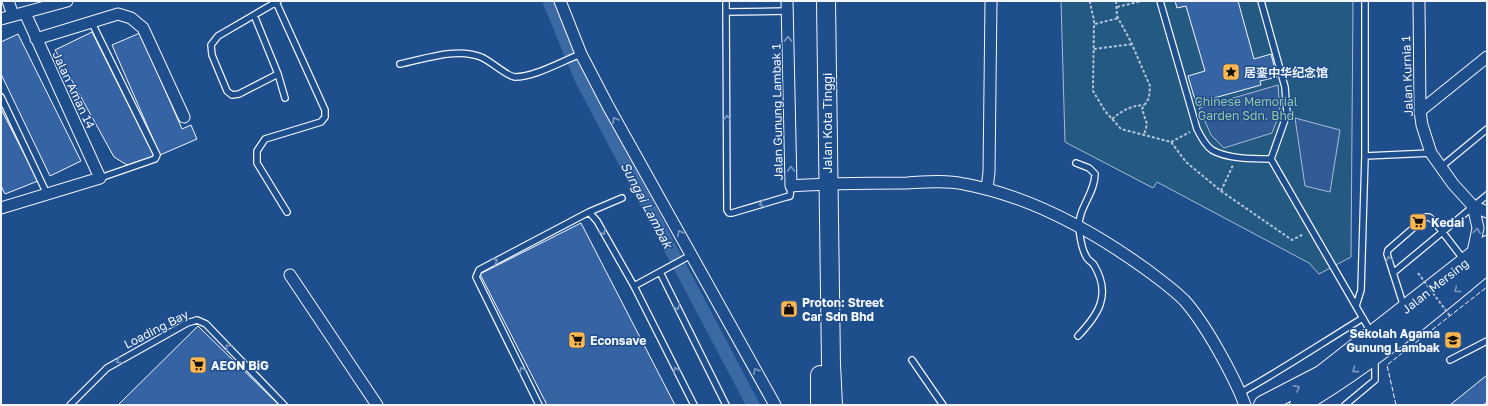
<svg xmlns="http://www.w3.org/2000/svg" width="1488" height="406" font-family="'Golos Text','Noto Sans SC',sans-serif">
<rect width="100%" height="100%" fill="#1f4e8c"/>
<path fill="#245a82" stroke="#a8bbd7" d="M1061 1H1353L1351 257 1319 274 1309 263 1157 182 1153 188 1065 142Z"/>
<path fill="#305b95" stroke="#a8bbd7" d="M1278 85 1280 112 1272 133 1224 148 1211 135 1199 108Z
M1295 118 1340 130 1330 192 1305 186Z"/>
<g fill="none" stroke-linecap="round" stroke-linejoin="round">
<path stroke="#3b69a3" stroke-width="13" d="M549 1 581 79 753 405"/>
</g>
<path fill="#3563a3" stroke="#f2f6ff" d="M1175 1H1238L1254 59 1271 54 1277 77 1260 81 1261 85 1196 103 1188 76 1205 71 1186 6 1177 8Z
M92 32 154 156 127 165 114 157 55 50Z
M140 33 182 129 191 125 197 139 160 155 112 45Z
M18 34 81 161 50 176 1 74V42Z
M1 109 38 181 5 194 1 186Z
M581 223 675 405H547L480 274Z
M198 326 279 405H118Z
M1487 375V402L1483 405H1450Z"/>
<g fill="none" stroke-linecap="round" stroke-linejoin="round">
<defs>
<path id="service" d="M278 1 218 36 211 45 212 55 227 91 232 95 239 94 278 74
M726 1 727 210 729 213H732L786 197 790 196 791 186
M1160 1 1197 129C1200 135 1206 146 1212 150 1227 159 1254 159 1271 159
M1261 1 1285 87 1287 114 1271 159
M276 2 325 110V117L321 122 265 139 257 151V163L287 212
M726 12 787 11
M254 15 278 74 285 98
M91 21 157 155 155 159 100 178
M400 64C425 59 456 47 481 57 491 61 506 76 515 77 535 77 562 61 581 54
M1 97 47 194
M1365 156 1431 153
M1271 159 1372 334
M1076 163 1089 168 1095 174C1095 194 1077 209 1079 229 1080 237 1082 250 1086 256 1087 260 1092 262 1094 265 1112 295 1098 315 1078 336
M1441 167 1487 129
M589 212 622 198
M660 272 726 405
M1393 273 1487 195
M634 286 691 255
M1356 306 1361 290 1365 156V1
M1404 307 1387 254 1388 250 1426 217H1429L1434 221 1464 260
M912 360 943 405
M1450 360 1487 341
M1240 393C1282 370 1322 343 1363 318
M70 405 107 368 187 323 197 320 206 324 284 405
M539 405 476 277 479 270 589 212 597 221 634 286 694 405
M1345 405 1375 380V358"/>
<path id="minor" d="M8 1 13 15
M560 1 581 54 608 106 775 405
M787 1 791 186C830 183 868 183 907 183 925 182 946 180 964 184 1029 196 1093 231 1147 270 1159 279 1173 289 1184 300 1205 323 1234 376 1245 405
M1419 1 1420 111 1422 125 1431 153 1453 184 1473 206 1487 212
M1 19 67 1
M36 39 118 14 131 18 143 28 184 117
M1420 111 1487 57
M987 189 989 172 991 1
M1 208 100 178 25 13
M1472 257 1478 228 1473 206
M290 275 377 405"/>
<path id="trunk" d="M826 1 831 364 833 405
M820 375V405
M1263 405 1321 375 1487 245
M1299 405C1368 365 1426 315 1487 265"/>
</defs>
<use href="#service" stroke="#f2f6ff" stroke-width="8"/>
<use href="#minor" stroke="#f2f6ff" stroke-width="13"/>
<use href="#trunk" stroke="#f2f6ff" stroke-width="20"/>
<path stroke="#b3c4dc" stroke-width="2" stroke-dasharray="3 2" stroke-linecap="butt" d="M1091 1 1090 3 1094 20 1093 91 1105 111 1121 129 1171 142 1186 162 1221 191 1292 240 1304 234
M1116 1 1117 16 1131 42 1150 86 1149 98 1142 109 1147 124 1144 135
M1117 7 1142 1
M1095 24 1119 18
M1094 49 1133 44
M1112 119C1123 110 1130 106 1144 105
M1171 142 1190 132
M1221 191 1233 165"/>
<use href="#service" stroke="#1f4e8c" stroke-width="5.5"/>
<use href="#minor" stroke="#1f4e8c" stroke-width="11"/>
<use href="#trunk" stroke="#1f4e8c" stroke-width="18"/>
<path stroke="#b3c4dc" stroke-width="2" stroke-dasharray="3 2" stroke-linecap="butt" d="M1418 273 1450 316"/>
<path stroke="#f2f6ff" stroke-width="1" stroke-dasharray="5 2" stroke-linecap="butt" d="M1396 405 1387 365 1487 287"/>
</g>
<defs><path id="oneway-chevron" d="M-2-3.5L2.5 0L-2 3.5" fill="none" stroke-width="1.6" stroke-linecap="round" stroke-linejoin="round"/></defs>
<g stroke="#7e9ac0">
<use href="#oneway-chevron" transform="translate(788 39) rotate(-91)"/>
<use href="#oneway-chevron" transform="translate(727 118) rotate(-90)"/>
<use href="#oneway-chevron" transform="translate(615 120) rotate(-120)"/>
<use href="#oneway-chevron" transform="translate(791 169) rotate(-91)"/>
<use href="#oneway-chevron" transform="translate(762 204) rotate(164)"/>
<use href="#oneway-chevron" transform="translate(1477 231) rotate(-82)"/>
<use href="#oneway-chevron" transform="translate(603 232) rotate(60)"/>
<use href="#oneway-chevron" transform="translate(680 233) rotate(-120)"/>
<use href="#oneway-chevron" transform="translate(1389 259) rotate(-105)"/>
<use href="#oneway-chevron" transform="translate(495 261) rotate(-28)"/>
<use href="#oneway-chevron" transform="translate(1457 290) rotate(141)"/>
<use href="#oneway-chevron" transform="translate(677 307) rotate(63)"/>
<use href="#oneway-chevron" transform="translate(228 347) rotate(-134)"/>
<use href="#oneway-chevron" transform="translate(119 361) rotate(150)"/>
<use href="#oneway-chevron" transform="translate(522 370) rotate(-116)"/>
<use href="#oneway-chevron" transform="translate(676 370) rotate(-117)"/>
<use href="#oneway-chevron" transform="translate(1355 370) rotate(144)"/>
<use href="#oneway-chevron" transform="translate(756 371) rotate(-119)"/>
<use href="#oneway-chevron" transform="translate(1297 388) rotate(-28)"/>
</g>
<defs>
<symbol id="sight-square" viewBox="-11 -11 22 22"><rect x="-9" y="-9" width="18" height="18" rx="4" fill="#ffb74d" stroke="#1f4e8c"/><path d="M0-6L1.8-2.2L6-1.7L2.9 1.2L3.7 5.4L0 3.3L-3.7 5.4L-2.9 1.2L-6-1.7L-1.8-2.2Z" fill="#111"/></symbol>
<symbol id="supermarket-square" viewBox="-11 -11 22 22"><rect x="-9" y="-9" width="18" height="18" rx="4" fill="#ffb74d" stroke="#1f4e8c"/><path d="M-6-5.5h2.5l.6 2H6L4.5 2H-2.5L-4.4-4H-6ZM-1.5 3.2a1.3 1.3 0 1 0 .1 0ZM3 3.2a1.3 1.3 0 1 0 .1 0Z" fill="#111"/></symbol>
<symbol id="shop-square" viewBox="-11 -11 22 22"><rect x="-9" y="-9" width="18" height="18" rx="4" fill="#ffb74d" stroke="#1f4e8c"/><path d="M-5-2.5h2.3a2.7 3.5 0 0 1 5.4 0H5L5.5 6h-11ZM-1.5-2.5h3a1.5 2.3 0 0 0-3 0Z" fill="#111"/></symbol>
<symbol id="school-square" viewBox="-11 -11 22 22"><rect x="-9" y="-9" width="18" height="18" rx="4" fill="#ffb74d" stroke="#1f4e8c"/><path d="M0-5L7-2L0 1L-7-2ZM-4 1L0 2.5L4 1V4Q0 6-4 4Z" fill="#111"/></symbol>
</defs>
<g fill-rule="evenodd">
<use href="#sight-square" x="1221" y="62" width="20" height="20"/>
<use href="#supermarket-square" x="1408" y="212" width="20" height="20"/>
<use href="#shop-square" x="779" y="299" width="20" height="20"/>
<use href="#supermarket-square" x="567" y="330" width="20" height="20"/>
<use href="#school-square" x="1443" y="330" width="20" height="20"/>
<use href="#supermarket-square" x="188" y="355" width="20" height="20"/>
</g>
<g text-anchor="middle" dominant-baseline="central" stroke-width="3" stroke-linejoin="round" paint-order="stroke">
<g font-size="12" font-weight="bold" fill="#f2f6ff" stroke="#1f4e8c" text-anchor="start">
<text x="1244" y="72">居銮中华纪念馆</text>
<text x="1431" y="222">Kedai</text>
<text x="802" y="302">Proton: Street<tspan x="802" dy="14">Car Sdn Bhd</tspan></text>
<text x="1440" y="333" text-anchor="end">Sekolah Agama<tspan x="1440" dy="14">Gunung Lambak</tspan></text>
<text x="590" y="340">Econsave</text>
<text x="211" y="365">AEON BiG</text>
</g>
<g font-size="12" fill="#f2f6ff" stroke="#1f4e8c">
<text transform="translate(1407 76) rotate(-92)">Jalan Kurnia 1</text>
<text transform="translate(74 90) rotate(65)">Jalan Aman 14</text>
<text transform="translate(777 112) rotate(-91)">Jalan Gunung Lambak 1</text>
<text transform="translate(827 123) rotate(-90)">Jalan Kota Tinggi</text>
<text transform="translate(1435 286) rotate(-38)">Jalan Mersing</text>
<text transform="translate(156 329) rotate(-27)">Loading Bay</text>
</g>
<g font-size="12" fill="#97c8a6" stroke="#1f4e8c">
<text x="1246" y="101">Chinese Memorial<tspan x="1246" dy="14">Garden Sdn. Bhd</tspan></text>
</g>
<g font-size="13" font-style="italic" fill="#f2f6ff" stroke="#1f4e8c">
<text transform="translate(647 205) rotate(62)">Sungai Lambak</text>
</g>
</g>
<rect width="1488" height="406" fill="none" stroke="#f2f6ff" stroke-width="4"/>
</svg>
